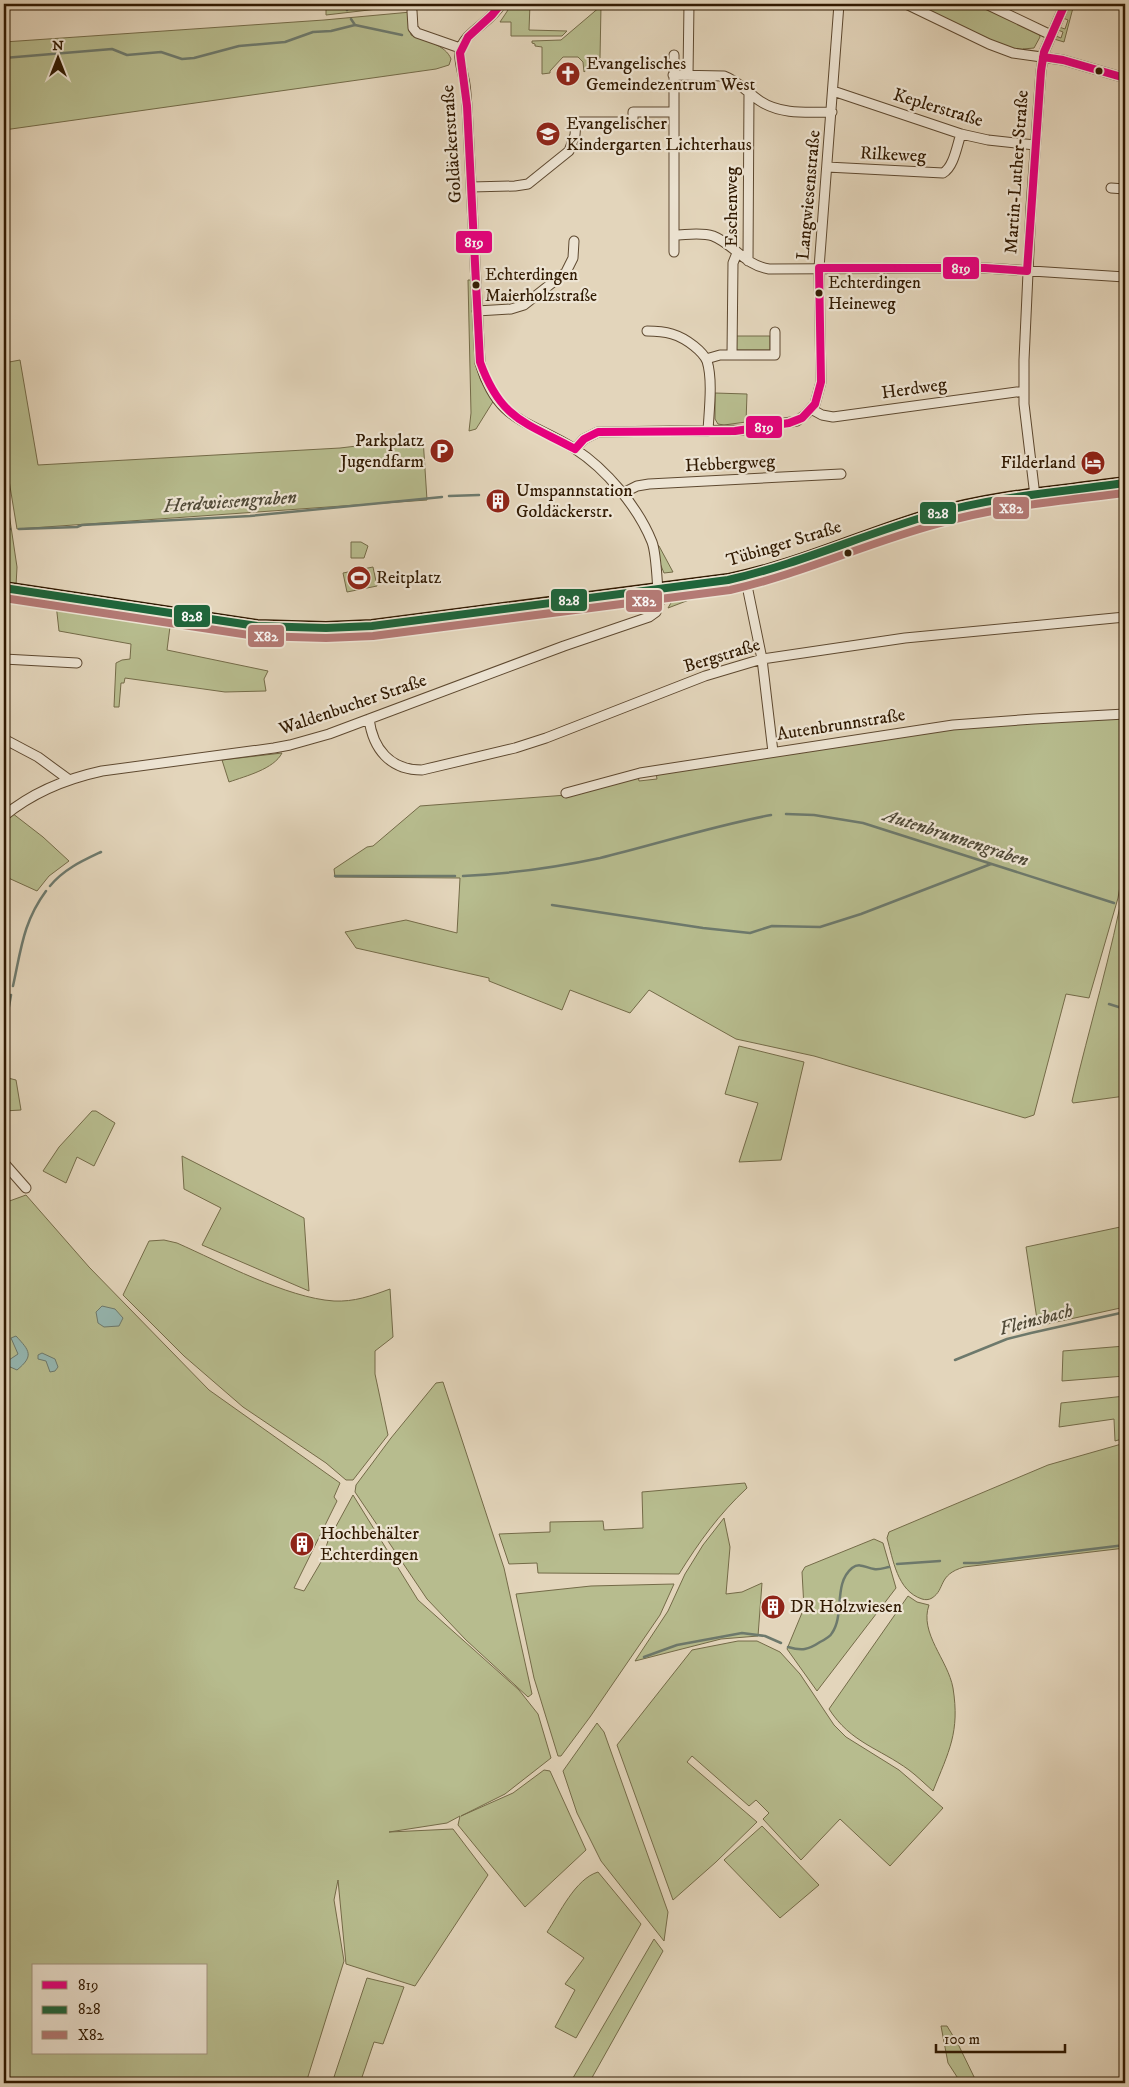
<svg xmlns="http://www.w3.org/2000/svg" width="1129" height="2087" font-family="'IM FELL DW Pica',serif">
<rect width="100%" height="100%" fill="#e3d5bb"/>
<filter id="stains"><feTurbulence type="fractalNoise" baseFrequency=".004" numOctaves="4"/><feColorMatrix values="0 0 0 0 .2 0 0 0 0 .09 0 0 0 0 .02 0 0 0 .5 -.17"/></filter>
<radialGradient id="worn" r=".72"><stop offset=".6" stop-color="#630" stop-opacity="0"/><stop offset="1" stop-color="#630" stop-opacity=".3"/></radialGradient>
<path fill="#b7bc8e" stroke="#746b48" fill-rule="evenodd" d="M326 4H386V8L326 15Z
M512 4H530L529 30 567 31 562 36H511V22H500Z
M913 4H978L1039 33 1040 37 1034 48 1023 49 1022 51 1003 47Z
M1069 4H1074L1064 42 1054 39 1056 36 1061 38 1063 32 1058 30 1059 27 1065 29 1068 20 1063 18Z
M601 6 600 58 584 72 583 62 578 57H563L550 71V73L542 74V47L535 46V44L532 43V41L561 40Z
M411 12V35C424 40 446 45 451 59L449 65 436 69 4 130V42L324 20Z
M468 280H471L475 364 481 381 494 400 476 429 469 431 471 413Z
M736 336H770V350H736Z
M20 360 38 465 340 448 423 438 427 500 17 529 4 450V363Z
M715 393 747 394 746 422 724 425 718 424 715 419Z
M4 480 17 567 16 586 4 582Z
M351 542H361L368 546 364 558H351Z
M658 545 659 546 673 572 664 573 659 561Z
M373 567 377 586 347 592 343 573Z
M710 591V592L668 608 675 596Z
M56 604 171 619 167 650 268 671 264 679 266 691 225 692 125 678 124 683H121L119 707H114L116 663 122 660 130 659 131 644 59 631Z
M1125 718V857L1118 898 1089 998 1066 994 1034 1115 1025 1118 814 1056 736 1039 649 990 630 1013 570 990 562 1010 489 981V978L356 948 345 932 406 920 457 933 460 878 335 877 334 869 367 847 373 846 420 806 567 795 638 776 639 781 657 779 656 773 906 735 968 727Z
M282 753C274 769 246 776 229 782L222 760Z
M12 813 43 837 69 861 49 876 37 891 4 876V820Z
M1125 880V1096L1073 1103 1072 1101C1089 1027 1112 954 1125 880Z
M739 1046 804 1062 781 1160 739 1162 758 1103 725 1094Z
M4 1077 16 1080 21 1110 4 1111Z
M92 1111H96L115 1123 94 1166 77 1157 66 1183 43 1171 59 1147Z
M182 1156 304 1218 309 1291 202 1245 221 1208 184 1189Z
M26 1195 89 1267 209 1390 340 1483 334 1497 337 1501 294 1588 304 1591 321 1562 328 1541 353 1495 418 1600 519 1690 538 1714 551 1758 505 1794 461 1816 513 1793 544 1770 550 1771 586 1850 525 1907 458 1825 460 1816 447 1823 389 1832 453 1829 488 1875 415 1986 346 1964 338 1880 334 1900 344 1961 306 2083H4V1203ZM34 1966H206V2053H34Z
M1125 1226V1253L1120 1258 1121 1262 1125 1261V1307L1038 1326 1026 1247Z
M164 1240 177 1243C220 1262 287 1298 334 1301 354 1302 371 1296 390 1289L393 1337 375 1351V1374L388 1435 353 1480H346L326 1463 243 1407 184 1356 123 1295 149 1241Z
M1125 1346V1376L1062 1381 1063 1351Z
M443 1382 504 1568 532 1694 528 1697 466 1640 427 1599 355 1492 356 1485 391 1438 436 1383Z
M1125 1396V1438L1115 1441 1114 1419 1059 1427 1061 1403Z
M1125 1443V1548L964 1567C937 1575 946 1589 932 1598 929 1600 925 1600 922 1599 897 1591 893 1559 887 1538L889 1532 1048 1465Z
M745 1483 747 1488C719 1514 699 1542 679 1574L538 1573 537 1563 509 1564 499 1534 550 1532V1522L603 1521 604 1530 643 1528 642 1492Z
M724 1518 730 1547 726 1594 742 1592 762 1583 758 1636 721 1639 635 1661 668 1611 685 1574 703 1545Z
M874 1539 883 1543 896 1588 817 1691 787 1649 804 1608 802 1572 805 1567Z
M674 1584 660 1615 590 1717 561 1756H558L534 1678 516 1594 591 1586Z
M908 1596 917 1602 929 1605C919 1633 948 1660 953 1688 960 1732 949 1751 933 1791 925 1784 917 1776 909 1770 879 1748 851 1743 829 1709Z
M738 1641H757L780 1652 800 1674 834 1725 846 1737 899 1770 943 1808 890 1866 840 1819 801 1860 763 1819 769 1813 756 1800 749 1806 692 1756 687 1762 757 1822 716 1862 673 1900 617 1745 692 1650Z
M597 1723 604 1732 668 1912 664 1941 601 1861 577 1813 563 1771Z
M762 1826 819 1885 780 1918 724 1860Z
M598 1872 641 1924 576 2038 555 2027 575 1990 565 1984 584 1958 547 1932C560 1913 575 1879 598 1872Z
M654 1939 663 1951 589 2083H570Z
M367 1978 404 1987 383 2044 374 2042 360 2083H332Z
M941 2026H947L958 2044 977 2083H961L948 2063Z"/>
<path fill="#95b8b3" stroke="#6d796c" d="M102 1306 115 1309 123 1318 119 1326 104 1327 98 1323 96 1312Z
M16 1336C30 1351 34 1356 17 1370L8 1366 9 1360 18 1354 11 1338Z
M42 1353 55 1359 58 1367 55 1371 50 1372 46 1361 38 1359V1355Z"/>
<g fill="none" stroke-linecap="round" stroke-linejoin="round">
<path stroke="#6d796c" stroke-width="2.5" d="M345 4 347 10
M351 19 355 25 402 35
M4 58 112 49 127 55 161 52 182 59 194 58 239 46 285 42 313 32 331 31 355 25
M449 496 479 495
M19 529 77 527 82 525 250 516 442 497
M4 530 10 529
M786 814 814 815 863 823 1114 903
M335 876H455
M463 876C505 874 558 867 600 858 657 844 713 826 771 815
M50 886C64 869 82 861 101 852
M552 905 703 928 750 933 772 926 820 927 861 914 991 864
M1122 908 1125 909
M13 986C21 950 23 922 46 891
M1109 1004 1125 1009
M5 1029 11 995
M955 1360 1007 1339 1031 1333 1125 1312
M964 1563H978L1125 1545
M897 1564 940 1561
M788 1647C802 1651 808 1650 820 1642 824 1640 830 1637 832 1633 845 1614 833 1584 852 1568 860 1562 866 1568 874 1569 879 1570 884 1568 889 1567
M644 1657 677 1645 742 1633 765 1636 781 1643"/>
<defs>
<path id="minor" d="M906 4 989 44 1013 53 1063 60 1125 78
M986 4 1051 35
M412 11 413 28 417 33 460 48
M674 55V252
M673 75 724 76C738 81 748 93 760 101 781 115 808 112 832 112
M688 75 689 4
M833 91 961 134 988 140 1035 145
M827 167 943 173C954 167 957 145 961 134
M471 187 515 186 528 184 569 151 575 135 576 122H633V112H673
M1111 188 1125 189
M674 235C686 235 701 232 713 236 734 244 744 265 769 269L985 268 1125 277
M748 261 749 92
M477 311 511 309 524 305 566 272 573 258 574 241
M647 331C666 331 679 334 694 346 699 350 704 354 707 361 713 380 709 411 708 431
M732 354 733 263 737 253
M706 359 720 355H775V332
M811 409 822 415 833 417 1024 391
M575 449 584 439 598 432 744 430 797 421 806 414 815 404 821 382 819 268 839 4
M623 493 637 486 649 484 841 474
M1035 496 1024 404V360L1031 207 1041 71 1044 52 1065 4
M745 576 762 659 773 752
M4 659 77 663
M369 719C373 749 390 770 422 770L515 748 546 738 705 676 762 659 905 638 1125 617
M4 739 38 757 68 779
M566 793 640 773 672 768 953 725 1034 719 1125 714
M4 816C33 792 65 779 102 771L274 748 290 745 329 734 564 646 649 617 656 612 659 603C657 587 657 555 652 542 638 507 606 469 575 449 529 420 497 423 480 362L467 106C466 97 466 87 464 79 459 56 454 48 474 31 483 23 495 15 501 4
M4 1163 26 1188"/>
<path id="secondary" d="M4 588 257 626 326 628 372 626 728 580C799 566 865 534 934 514 995 496 1062 492 1125 483"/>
</defs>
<use href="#minor" stroke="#5e4930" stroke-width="11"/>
<use href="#secondary" stroke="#311a02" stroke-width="14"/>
<use href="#minor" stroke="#ede4d3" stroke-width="9"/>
<use href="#secondary" stroke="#ede4d3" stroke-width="11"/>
<defs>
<path id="bus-1" d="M501 4 492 15 468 37 460 53 467 106 480 362C501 420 525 422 575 449
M1043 57 1063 60 1125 78
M819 268H985L1027 271
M1027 271 1041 71 1044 52 1065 4
M575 449 584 439 598 432 735 431 789 423 802 418 815 404 821 382 819 268"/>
<path id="bus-2" d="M4 588 257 626 326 628 372 626 728 580C799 564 864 534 934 514 996 496 1061 492 1125 483"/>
<path id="bus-3" d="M4 598 256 636 326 638 373 636 730 590C801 574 867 543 937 524 998 506 1062 501 1125 493"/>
</defs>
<use href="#bus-1" stroke="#ede4d3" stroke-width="11"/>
<use href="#bus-2" stroke="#ede4d3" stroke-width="11"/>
<use href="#bus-3" stroke="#ede4d3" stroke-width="11"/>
<use href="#bus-1" stroke="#e5007d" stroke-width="8"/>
<use href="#bus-2" stroke="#1e653b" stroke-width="8"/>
<use href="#bus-3" stroke="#b47a75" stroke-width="8"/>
</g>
<defs>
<symbol id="church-disc" viewBox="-11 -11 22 22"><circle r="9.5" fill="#8f2418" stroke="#ede4d3"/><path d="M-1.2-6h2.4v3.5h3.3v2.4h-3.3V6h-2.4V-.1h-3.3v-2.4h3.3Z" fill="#fff"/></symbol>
<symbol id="school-disc" viewBox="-11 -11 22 22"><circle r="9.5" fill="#8f2418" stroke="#ede4d3"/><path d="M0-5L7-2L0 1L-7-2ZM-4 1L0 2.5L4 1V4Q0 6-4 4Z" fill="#fff"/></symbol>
<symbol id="parking-disc" viewBox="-11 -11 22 22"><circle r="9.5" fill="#8f2418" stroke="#ede4d3"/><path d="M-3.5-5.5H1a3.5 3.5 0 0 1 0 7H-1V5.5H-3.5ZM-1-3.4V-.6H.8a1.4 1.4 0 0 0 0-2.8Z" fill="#fff"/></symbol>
<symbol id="hotel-disc" viewBox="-11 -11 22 22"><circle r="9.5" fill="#8f2418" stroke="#ede4d3"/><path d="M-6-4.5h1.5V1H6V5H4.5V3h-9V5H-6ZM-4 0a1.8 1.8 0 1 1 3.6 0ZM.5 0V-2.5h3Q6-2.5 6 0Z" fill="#fff"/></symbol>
<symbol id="building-disc" viewBox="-11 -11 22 22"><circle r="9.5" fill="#8f2418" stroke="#ede4d3"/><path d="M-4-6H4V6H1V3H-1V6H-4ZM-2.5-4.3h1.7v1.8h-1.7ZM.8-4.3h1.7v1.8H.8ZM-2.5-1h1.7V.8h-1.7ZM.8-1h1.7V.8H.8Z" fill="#fff"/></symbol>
<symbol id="stadium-disc" viewBox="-11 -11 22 22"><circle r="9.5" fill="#8f2418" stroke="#ede4d3"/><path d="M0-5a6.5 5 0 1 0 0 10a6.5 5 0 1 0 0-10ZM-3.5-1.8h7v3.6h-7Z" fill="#fff"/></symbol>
</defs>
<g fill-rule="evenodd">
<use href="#church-disc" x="554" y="60" width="28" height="28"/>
<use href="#school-disc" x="534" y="120" width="28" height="28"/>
<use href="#parking-disc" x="428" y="437" width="28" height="28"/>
<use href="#hotel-disc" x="1079" y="449" width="28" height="28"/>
<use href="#building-disc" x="484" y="487" width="28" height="28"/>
<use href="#stadium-disc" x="345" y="564" width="28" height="28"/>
<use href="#building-disc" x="288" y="1530" width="28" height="28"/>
<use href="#building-disc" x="759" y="1593" width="28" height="28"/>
</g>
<g fill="#311a02" stroke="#ede4d3" stroke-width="2">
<circle cx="1099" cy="71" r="4.5"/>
<circle cx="476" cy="285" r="4.5"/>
<circle cx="819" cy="293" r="4.5"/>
<circle cx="848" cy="553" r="4.5"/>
</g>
<g text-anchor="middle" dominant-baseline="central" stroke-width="4.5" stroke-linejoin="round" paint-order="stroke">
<g font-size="17" fill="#311a02" stroke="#ede4d3" text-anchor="start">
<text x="485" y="275">Echterdingen<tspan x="485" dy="21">Maierholzstraße</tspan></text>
<text x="828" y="283">Echterdingen<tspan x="828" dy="21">Heineweg</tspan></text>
</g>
<g font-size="18" fill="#311a02" stroke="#ede4d3" text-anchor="start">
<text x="586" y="64">Evangelisches<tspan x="586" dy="21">Gemeindezentrum West</tspan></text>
<text x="566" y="124">Evangelischer<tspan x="566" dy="21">Kindergarten Lichterhaus</tspan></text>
<text x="424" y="441" text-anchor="end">Parkplatz<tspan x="424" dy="21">Jugendfarm</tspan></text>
<text x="1076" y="463" text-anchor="end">Filderland</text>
<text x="516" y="491">Umspannstation<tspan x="516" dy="21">Goldäckerstr.</tspan></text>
<text x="376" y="578">Reitplatz</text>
<text x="320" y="1534">Hochbehälter<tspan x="320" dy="21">Echterdingen</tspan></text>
<text x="790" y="1607">DR Holzwiesen</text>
</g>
<g font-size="18" fill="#311a02" stroke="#ede4d3">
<text transform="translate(938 108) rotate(17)">Keplerstraße</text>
<text transform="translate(452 144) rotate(-94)">Goldäckerstraße</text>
<text transform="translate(893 155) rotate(3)">Rilkeweg</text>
<text transform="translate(1017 172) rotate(-86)">Martin-Luther-Straße</text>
<text transform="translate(809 195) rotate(-85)">Langwiesenstraße</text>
<text transform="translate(732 207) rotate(-90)">Eschenweg</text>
<text transform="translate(914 389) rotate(-8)">Herdweg</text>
<text transform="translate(730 464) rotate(-3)">Hebbergweg</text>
<text transform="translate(784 544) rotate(-17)">Tübinger Straße</text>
<text transform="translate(722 656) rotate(-17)">Bergstraße</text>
<text transform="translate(353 705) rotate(-19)">Waldenbucher Straße</text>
<text transform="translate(841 725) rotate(-9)">Autenbrunnstraße</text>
</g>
<g font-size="19" font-style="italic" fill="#4f4937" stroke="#ede4d3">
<text transform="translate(230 502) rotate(-4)">Herdwiesengraben</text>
<text transform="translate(956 838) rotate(18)">Autenbrunnengraben</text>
<text transform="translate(1036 1320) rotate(-15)">Fleinsbach</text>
</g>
</g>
<g stroke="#ede4d3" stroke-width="2">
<rect x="455" y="230" width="38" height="24" rx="5" fill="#e5007d"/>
<rect x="942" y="256" width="38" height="24" rx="5" fill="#e5007d"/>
<rect x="745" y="415" width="38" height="24" rx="5" fill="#e5007d"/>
<rect x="992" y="496" width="38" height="24" rx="5" fill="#b47a75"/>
<rect x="919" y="501" width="38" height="24" rx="5" fill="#1e653b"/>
<rect x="550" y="588" width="38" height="24" rx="5" fill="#1e653b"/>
<rect x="625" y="589" width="38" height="24" rx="5" fill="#b47a75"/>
<rect x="173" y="604" width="38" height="24" rx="5" fill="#1e653b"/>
<rect x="247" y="624" width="38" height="24" rx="5" fill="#b47a75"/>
</g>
<g font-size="14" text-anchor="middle" font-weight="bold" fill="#fff">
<text x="474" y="247">819</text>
<text x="961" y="273">819</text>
<text x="764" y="432">819</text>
<text x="1011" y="513">X82</text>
<text x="938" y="518">828</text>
<text x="569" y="605">828</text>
<text x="644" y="606">X82</text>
<text x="192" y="621">828</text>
<text x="266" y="641">X82</text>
</g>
<rect width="1129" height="2087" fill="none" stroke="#e3d5bb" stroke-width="20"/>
<rect x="5" y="5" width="1119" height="2077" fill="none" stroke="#311a02" stroke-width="2.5"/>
<rect x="10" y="10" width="1109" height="2067" fill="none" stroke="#311a02"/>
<rect x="32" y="1964" width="175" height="90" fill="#ede4d3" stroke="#a2937f"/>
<rect x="42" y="1981" width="25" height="8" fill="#e5007d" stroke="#a2937f"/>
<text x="78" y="1990" font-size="15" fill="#311a02">819</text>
<rect x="42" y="2006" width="25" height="8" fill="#1e653b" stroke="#a2937f"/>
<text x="78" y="2014" font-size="15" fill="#311a02">828</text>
<rect x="42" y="2031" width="25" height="8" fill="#b47a75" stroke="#a2937f"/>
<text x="78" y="2040" font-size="15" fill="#311a02">X82</text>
<g transform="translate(58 58)" stroke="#ede4d3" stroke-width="4" paint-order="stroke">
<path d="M0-4L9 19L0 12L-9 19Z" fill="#311a02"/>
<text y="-8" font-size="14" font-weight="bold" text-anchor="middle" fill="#311a02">N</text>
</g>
<path d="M936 2044v8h129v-8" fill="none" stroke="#311a02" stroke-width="2.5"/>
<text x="944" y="2044" font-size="15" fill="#311a02" stroke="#ede4d3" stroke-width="4" paint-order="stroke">100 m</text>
<rect width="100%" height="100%" filter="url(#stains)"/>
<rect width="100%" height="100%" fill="url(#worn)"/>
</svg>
